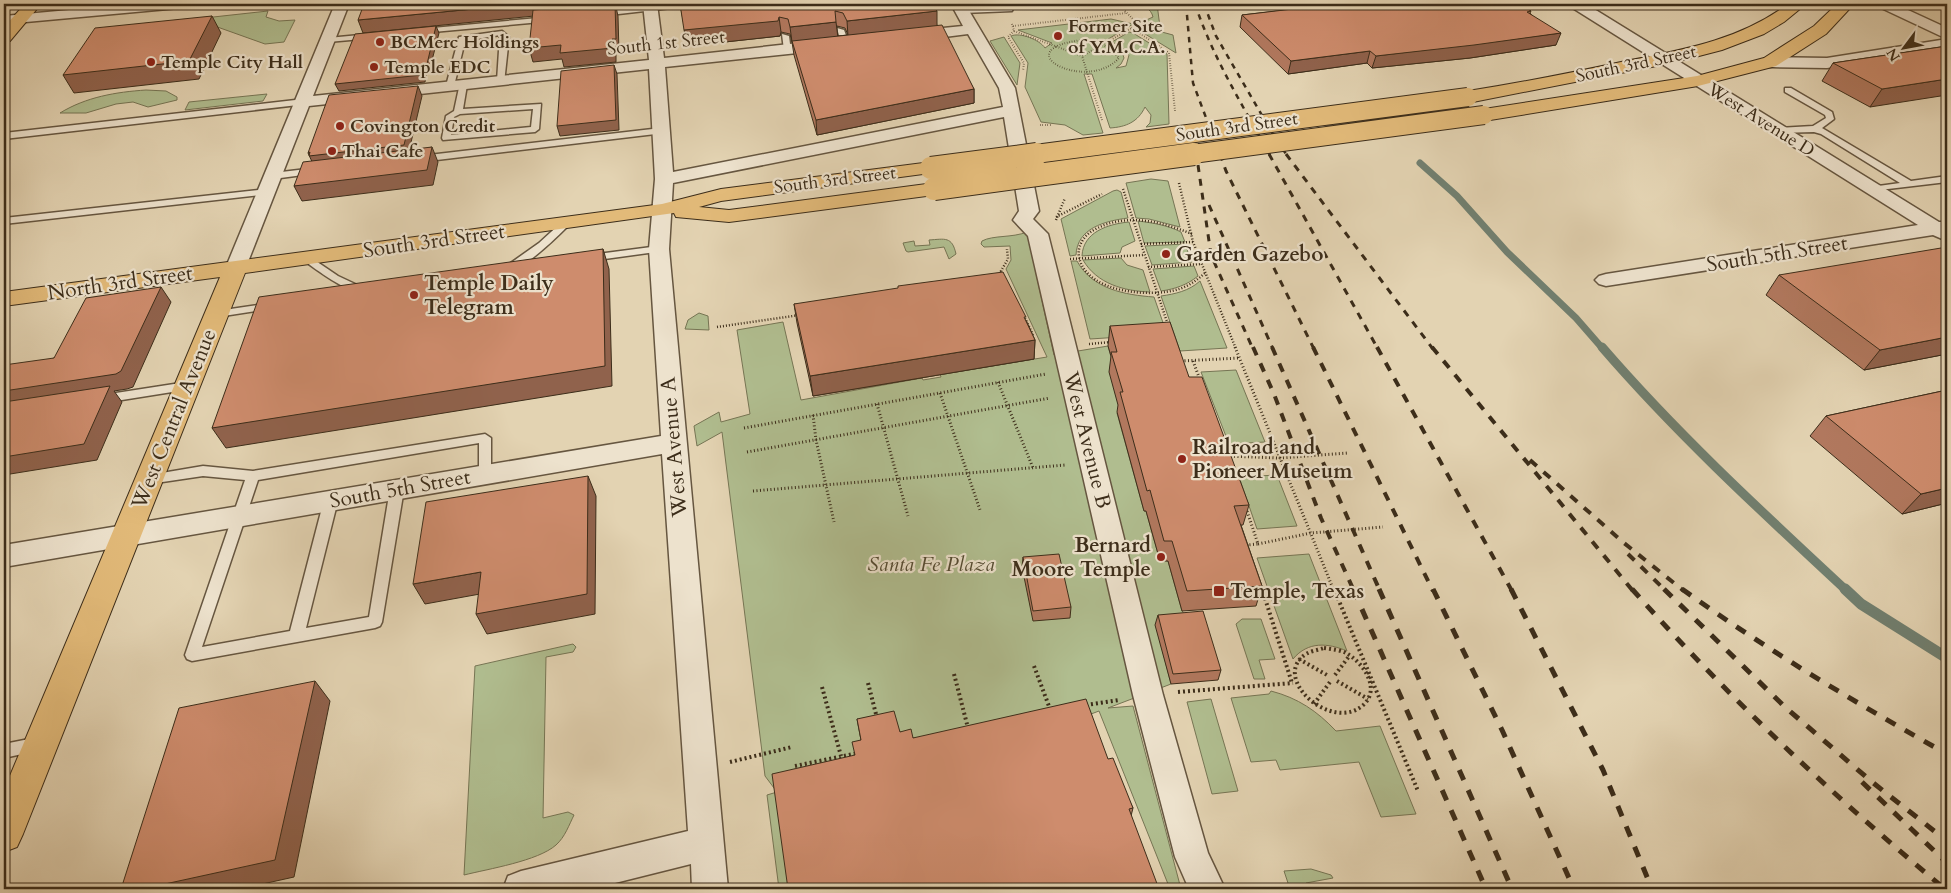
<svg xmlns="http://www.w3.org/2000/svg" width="1951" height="893" font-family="Cardo,serif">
<rect width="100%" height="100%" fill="#e3d3b2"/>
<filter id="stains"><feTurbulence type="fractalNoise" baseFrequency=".004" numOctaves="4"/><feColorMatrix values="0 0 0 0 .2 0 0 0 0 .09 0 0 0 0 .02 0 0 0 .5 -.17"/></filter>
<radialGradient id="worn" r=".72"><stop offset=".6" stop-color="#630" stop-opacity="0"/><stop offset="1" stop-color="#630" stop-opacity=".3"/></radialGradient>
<path fill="#b0bd8f" stroke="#767554" d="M1135 4H1157L1160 27 1158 31 1173 35 1176 53 1137 29 1141 26 1140 23 1153 17C1151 8 1143 6 1135 4Z
M268 11 266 17 279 21 295 20 284 42 265 44 195 19Z
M1111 19 1133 24 1105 41 1122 52 1124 58 1121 64 1116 68 1126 66 1129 55 1122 47 1112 42 1129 32 1133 33 1167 54 1169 124 1146 127 1150 123 1151 115 1145 107C1138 122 1126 127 1110 128L1092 74H1084L1103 133 1083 135 1065 125 1041 122 1025 87 1028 63 1011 36C1020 32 1040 40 1045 48L1052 43 1018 30Z
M1004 37 1020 63 1017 85 990 41Z
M146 90 166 91 177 97V100L148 107 133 102 116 104 86 113H60C86 97 116 92 146 90Z
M267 94 263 101 185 110 189 102Z
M1151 179 1168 181 1180 227 1149 219 1136 218 1126 183Z
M1117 190 1121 192 1128 218C1105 221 1077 228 1076 255L1070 256 1061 219 1113 191Z
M1138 221C1153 223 1167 225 1181 232L1185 242 1144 243Z
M1129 222 1135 241 1122 247 1120 253 1082 256C1083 232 1108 224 1129 222Z
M1027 232 1054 355 1108 346 1115 372 1120 412 1117 413 1144 511H1146L1160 561H1168L1182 611 1191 622 1156 625 1171 684 1108 708 1133 706 1181 889H1170L1099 711 1083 717 791 889H779L767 795 777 792 765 776 722 432 697 446 694 426 719 412 721 422 750 414 737 330 783 322 801 400 922 378 923 380 941 377 939 370 955 372 1047 357 1006 269 1011 260 1010 246 984 247 981 244 982 241C993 235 1012 238 1027 232Z
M929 240C945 239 952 236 956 254L949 259 944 247 908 252 906 251 903 243 914 241 915 246 930 245Z
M1185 244 1192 262 1152 265 1145 246Z
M1121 258 1127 265 1143 270 1150 292C1124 291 1097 284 1083 260Z
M1071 261H1077C1092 289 1125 295 1154 297L1167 334 1090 339Z
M1194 266 1198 276C1187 285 1175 289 1161 291L1153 269Z
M1200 281 1227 348 1180 351 1161 296C1175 294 1189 291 1200 281Z
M699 313 708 316 709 330 685 329 688 320Z
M1236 370 1265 442 1229 444 1201 372Z
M1277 475 1297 526 1257 529 1239 477Z
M1309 554 1347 651C1328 643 1308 641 1293 659L1257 558Z
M1242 619H1261L1275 659 1259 660 1265 679H1254L1236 624Z
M573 644 576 647 573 652 546 657 543 818 568 812 574 815C569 825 565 837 556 845 538 861 488 869 464 875L475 666Z
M1271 691C1298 698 1317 711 1336 731L1380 726 1416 814 1381 817 1359 762 1280 770 1276 760 1251 762 1231 698 1269 694Z
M1211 699 1238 791 1212 794 1187 702Z
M1311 869 1331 875 1333 878 1306 883 1307 889H1290L1284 871Z"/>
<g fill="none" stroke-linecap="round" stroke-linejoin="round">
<path stroke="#718071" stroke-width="7" d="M1420 163 1457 196 1507 252 1576 318 1603 349"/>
<path stroke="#718071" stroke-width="9" d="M1602 347C1677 434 1763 513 1847 591"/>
<path stroke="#718071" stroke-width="11" d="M1845 589 1861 604 1947 658"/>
<defs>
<path id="lane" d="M670 4H693L689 6 601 16 597 14 601 12Z
M1008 4H1015L1012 11 963 13 959 11 963 9 1006 7Z
M549 17H552V21L422 33 418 31 422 29Z
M837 28 844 30 849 43 848 45 841 43Z
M502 31 509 37 504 83 497 81 500 35 465 41 454 86 447 88 446 86 459 37Z
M370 34H373V38L328 42 324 40 328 38Z
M782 34 789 36 791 52 784 50Z
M460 83 467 85 463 109 541 104 539 129 535 132 443 140 442 138 446 116 454 111ZM533 109 531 127 451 135 454 117 460 114Z
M1785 88H1791L1832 112 1834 119 1822 128 1911 181 1947 176V182L1871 191V187L1900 183 1821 134 1814 132 1775 133V129L1778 128 1813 126 1826 118 1825 115 1785 92Z
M304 99 307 100V104L4 139V133Z
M661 128 665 131 664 133 420 162 415 159 420 156Z
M315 168 318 169V173L273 179 268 176 273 173Z
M267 189 270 190V194L4 224V218Z
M566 220 571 223 569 225C558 236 520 274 505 271L504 269 505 267 539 243 563 221Z
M659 246 664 249 663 251 590 261 585 258 590 255Z
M307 255 338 276 370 291 369 293C352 297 317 270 303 260L302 258 303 256Z
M271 303 276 306 275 308 217 317 212 314 217 311Z
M187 382 191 383 193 386 191 389 103 403 97 399 103 395Z
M485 434 491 438V474L490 477H480L479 474V443L258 480 202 647 290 631 324 500 326 497H336L338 500 306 628 369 617 390 489 392 486H402L404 489 382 622 380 626 375 628 192 661 187 659 185 655 245 480 203 476 149 484 144 482 143 479 144 476 203 466 253 471Z
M39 737 45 739 47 744 45 749 4 758V744Z"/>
<path id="street" d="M134 4H186L184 7 179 8 4 24V16Z
M335 4H349L313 96 649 60 643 4H657L664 58 826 40 831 42 834 45 831 48 826 50 665 67 673 172 1003 107 999 88 968 34 913 41 908 39 905 36 908 33 913 31 963 26 951 4H965L1015 88 1039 211 1033 219 1048 234 1163 695 1208 853 1225 889H1189L1175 857 1133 695 1028 236 1013 220 1019 211 1004 117 673 183 669 249 728 889H692L691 864 591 889H503L508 876 521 871 688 831 662 454 4 567V545L661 436 649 249 655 179 649 69 309 106 246 267 243 271 236 273 229 271 226 267Z
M1569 4H1586L1939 222H1947V241L1933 235 1606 286 1599 284 1595 280 1599 276 1606 274 1918 225 1571 7Z
M1877 4H1895L1947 28V39L1879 7Z
M1947 39V49L1827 68 1770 67 1764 65 1762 62 1764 59 1770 57 1827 58Z"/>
<path id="primary" d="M25 4H41L10 41 4 42V27Z
M1788 4H1806L1784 22 1764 34 1722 50 1672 63 1488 99 1468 103 1461 101 1459 97 1461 93 1468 91C1519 83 1570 73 1621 62 1681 50 1738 41 1788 4Z
M1837 4H1854L1826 34 1776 66 1698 86 1484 121 1477 119 1475 115 1477 111 1484 109 1697 76 1764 58 1814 26Z
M931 162 938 164 941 168 938 172 721 201 699 207 729 210 934 183 941 185 944 189 941 193 934 195 729 222 676 217 674 213 245 273 23 834 17 847 4 852V790L220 277 4 306V292L662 204 721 189Z"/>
</defs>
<use href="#lane" stroke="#665640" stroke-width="3"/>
<use href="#street" stroke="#665640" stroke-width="3"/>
<use href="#primary" stroke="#3c2d1a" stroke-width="2"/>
<path stroke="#3c2d1a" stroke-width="2" stroke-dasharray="0.5 2" stroke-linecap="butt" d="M1118 4 1136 22 1132 28 1169 53 1175 111
M1012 24 1014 31 1082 56
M1013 26 1126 13
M1014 31 1008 37 1024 63 1023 71
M1083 40 1109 47 1119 58C1087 94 1002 49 1083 40Z
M1102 120 1082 56 1132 28
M1040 125H1052"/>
<path stroke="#3c2d1a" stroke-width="2.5" stroke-dasharray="1 2" stroke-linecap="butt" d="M1179 183 1193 242 1236 349
M1123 189 1168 325
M1056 217 1102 194
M1056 220 1065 198
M1192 234C1160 221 1124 212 1092 231 1084 236 1077 246 1079 257 1086 293 1151 298 1179 289 1189 286 1197 280 1205 273
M1141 244 1193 242
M1070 259 1144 255
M1148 267 1202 264
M1003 274 1001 271 1008 259 1007 249
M1025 318 1033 335
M717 327 800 315
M1089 344 1111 342"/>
<path stroke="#3c2d1a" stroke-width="3" stroke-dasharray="1 2.5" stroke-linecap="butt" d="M1235 347 1334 591
M1181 361 1239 358
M1193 361 1200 380
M998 382 1033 468
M940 393 980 510
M877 404 908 516
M813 415 816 440 834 522
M744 428 1046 374
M747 452 1050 398
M1227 456 1279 458 1348 453
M753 491 1065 465
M1246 508 1258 544 1247 545 1248 547
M1258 544 1311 533 1383 527
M1260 584 1262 591"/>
<path stroke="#3c2d1a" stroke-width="4" stroke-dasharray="2 3" stroke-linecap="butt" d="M1262 589 1292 683
M1334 589 1418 791
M1324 648C1332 649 1340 650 1346 653 1364 663 1382 690 1362 706 1330 732 1270 677 1306 654 1311 651 1318 650 1324 648Z
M1299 659 1327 675
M1034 666 1050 709
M954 674 968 728
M1335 675 1350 655
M1337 681 1368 699
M868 683 877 718
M822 687 841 756
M1178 692 1293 683
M1314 704 1330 682
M1086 705 1119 700
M730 762 792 747
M795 766 858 753"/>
<use href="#lane" fill="#ede2cd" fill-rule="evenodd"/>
<use href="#street" fill="#ede2cd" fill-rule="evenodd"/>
<use href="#primary" fill="#e2ba79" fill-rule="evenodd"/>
<path stroke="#3c2d1a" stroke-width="2.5" stroke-dasharray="5.5 5.5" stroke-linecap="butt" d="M1186 4 1193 83 1220 155
M1195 4C1213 58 1243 106 1270 155
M1204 4 1216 36 1278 143 1287 155"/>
<path stroke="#3c2d1a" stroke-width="3" stroke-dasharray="7 7" stroke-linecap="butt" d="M1220 154 1226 171 1314 349
M1269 154 1378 349
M1286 154 1433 349
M1198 165 1211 255 1253 349
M1209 205 1273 349"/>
<path stroke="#3c2d1a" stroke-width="4" stroke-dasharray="9 9" stroke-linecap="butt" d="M1253 347 1274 394 1321 518 1354 591
M1272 347 1380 591
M1313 347 1433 591
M1377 347 1512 591
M1432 347 1633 591
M1530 460 1624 543 1684 591
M1628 554 1666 591"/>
<path stroke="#3c2d1a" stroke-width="5" stroke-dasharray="11 11" stroke-linecap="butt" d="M1353 589 1486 889
M1379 589 1512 889
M1433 589 1502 730 1574 889
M1511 589 1603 770 1652 889
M1632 589C1728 697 1834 797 1945 889
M1664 589 1785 707 1872 782 1947 841
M1682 589C1767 650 1856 703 1947 754
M1862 782 1947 863"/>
<defs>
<path id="primary-bridge-far1" d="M1028 155 1468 97
M1185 155 1484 115"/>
<path id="primary-bridge" d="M931 168 1037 154
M934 189 1194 154"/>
</defs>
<use href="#primary-bridge-far1" stroke="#3c2d1a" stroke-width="20" stroke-linecap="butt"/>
<use href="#primary-bridge" stroke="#3c2d1a" stroke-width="24" stroke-linecap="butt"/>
<use href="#primary-bridge-far1" stroke="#e2ba79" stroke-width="18"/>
<use href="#primary-bridge" stroke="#e2ba79" stroke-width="22"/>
</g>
<path fill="#b1785e" stroke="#3c2d1a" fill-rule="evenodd" d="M680 4H933L937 26 974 89V103L817 135 794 55 792 42 790 34 781 32 780 36 688 46ZM837 26 845 28 848 35 837 36Z
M1314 4H1519L1531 11 1530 13 1556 45 1470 58 1372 68 1367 63 1288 74 1240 27 1242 15 1313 7Z
M1947 46 1870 107 1822 81 1833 63Z
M1779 275 1947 354 1864 370 1766 295Z
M794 304 1026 320 1035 340 1034 359 813 396 797 323Z
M1110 326 1189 377 1249 505 1243 525H1241L1262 586 1256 606 1182 611 1168 561H1160L1146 511H1144L1117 412 1118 405 1109 372 1111 356 1108 346Z
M1947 390V503L1902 514 1810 436 1826 416Z
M1023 557 1071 607 1070 618 1033 621 1022 567Z
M1158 615 1221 670 1218 680 1171 684 1155 625Z
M857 719 900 732 913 738 1108 759 1133 808 1131 816 854 755 861 740Z"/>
<path fill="#90624c" stroke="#3c2d1a" d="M526 4H617V7H616L618 16 619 53H616V62L564 67 562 59 533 62 529 48 615 8 363 33 358 20Z
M937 11V27L848 36 847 21Z
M212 16 221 33 199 79 74 93 63 75Z
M779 17 781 32 780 36 688 46 684 30Z
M836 22 838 38 792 42 790 27Z
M436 26 439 33 429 72H427L425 82 339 91 335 84 424 65Z
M1561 33 1556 45 1470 58 1372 68 1376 56Z
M1370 51 1367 63 1288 74 1291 61Z
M614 65 617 74 619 130 560 136 557 126Z
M1947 79V95L1870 107 1882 89Z
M418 86 422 96 408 155 314 166 308 153Z
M974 89V103L817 135 816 120Z
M432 147 438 162 433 185 302 201 294 186Z
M603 249 609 269 612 386 226 448 212 428Z
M161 287 171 302 133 387 127 389 114 391 122 402 97 460 4 475V391Z
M1947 337V354L1864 370 1880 350Z
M1035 340 1034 359 813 396 810 376Z
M588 476 596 496 595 614 487 634 476 614Z
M1947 488V503L1902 514 1921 494Z
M481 572 491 592 425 604 413 584Z
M315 681 330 701 294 877 240 889H142Z"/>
<path fill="#ce8c6d" stroke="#3c2d1a" d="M364 4H526L358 20Z
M604 4H615L616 39H612L613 48 560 53 561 45 529 48 533 10Z
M680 4H933L937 11 847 21 843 13 835 11 836 22 790 27 788 19 779 17 778 21 684 30Z
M1324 4H1519L1531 11 1527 12 1561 33 1474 45 1376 56 1370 51 1291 61 1242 15 1326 5Z
M212 16 189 61 63 75 95 28Z
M942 25 974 89 816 120 792 41Z
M436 26 427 64 424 65 422 75 335 84 355 34Z
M1947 46V79L1882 89 1833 63Z
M614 65 616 120 557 126 561 71Z
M418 86 404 145 309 156 310 152 308 153 329 95Z
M432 147 427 170 294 186 303 162Z
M1947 247V337L1880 350 1779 275Z
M603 249 605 366 212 428 259 297Z
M1003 272 1026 317H1024L1035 340 810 376 794 304 898 288V286Z
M161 287 121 371 116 374 4 391V365L54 358 86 298Z
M1170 322 1189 377H1202L1249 505 1234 506 1262 586 1187 591 1172 541H1164L1150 490 1147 491 1120 392H1123L1111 352H1117L1110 326Z
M110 386 84 444 4 457V402Z
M1947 390V488L1921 494 1826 416Z
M588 476 587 594 476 614 481 572 413 584 426 502Z
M1059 554 1071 607 1033 611 1023 557Z
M1203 611 1221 670 1173 674 1158 615Z
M315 681 275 860 142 889H121L179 708Z
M1086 699 1108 759 1113 758 1133 808 1129 809 1159 889H788L772 774 855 755 852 742 861 740 857 719 894 711 900 732 911 729 913 738Z"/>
<g fill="#8f2418" stroke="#ede2cd" stroke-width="2">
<circle cx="1058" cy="36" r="5"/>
<circle cx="380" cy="42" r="5"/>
<circle cx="151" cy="62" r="5"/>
<circle cx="374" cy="67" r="5"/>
<circle cx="340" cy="126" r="5"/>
<circle cx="332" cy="151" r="5"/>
<circle cx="1166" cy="254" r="5"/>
<circle cx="414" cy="295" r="5"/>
<circle cx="1182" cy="459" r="5"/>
<circle cx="1161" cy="557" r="5"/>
<rect x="1213" y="585" width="12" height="12" rx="2.5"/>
</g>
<g text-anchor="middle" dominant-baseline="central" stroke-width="4.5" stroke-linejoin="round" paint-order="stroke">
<g font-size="18" font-weight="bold" fill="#3c2d1a" stroke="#ede2cd" text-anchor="start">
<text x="1068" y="26">Former Site<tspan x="1068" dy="21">of Y.M.C.A.</tspan></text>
<text x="390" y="42">BCMerc Holdings</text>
<text x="161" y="62">Temple City Hall</text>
<text x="384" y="67">Temple EDC</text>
<text x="350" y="126">Covington Credit</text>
<text x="342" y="151">Thai Cafe</text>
</g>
<g font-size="18" fill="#3c2d1a" stroke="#ede2cd">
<text transform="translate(666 43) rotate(-6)">South 1st Street</text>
<text transform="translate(1636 64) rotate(-12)">South 3rd Street</text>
<text transform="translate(1761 120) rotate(32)">West Avenue D</text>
<text transform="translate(1237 127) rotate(-8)">South 3rd Street</text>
<text transform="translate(835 180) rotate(-7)">South 3rd Street</text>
</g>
<g font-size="21" fill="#3c2d1a" stroke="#ede2cd">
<text transform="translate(434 241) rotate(-8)">South 3rd Street</text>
<text transform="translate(1777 254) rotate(-9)">South 5th Street</text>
<text transform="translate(120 283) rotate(-8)">North 3rd Street</text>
<text transform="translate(174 419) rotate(-68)">West Central Avenue</text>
<text transform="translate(1087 440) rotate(76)">West Avenue B</text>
<text transform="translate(674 447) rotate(-95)">West Avenue A</text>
<text transform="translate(400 489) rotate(-10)">South 5th Street</text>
</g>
<g font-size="21" font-weight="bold" fill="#3c2d1a" stroke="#ede2cd" text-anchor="start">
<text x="1176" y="254">Garden Gazebo</text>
<text x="424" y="283">Temple Daily<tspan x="424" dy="24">Telegram</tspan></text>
<text x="1192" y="447">Railroad and<tspan x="1192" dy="24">Pioneer Museum</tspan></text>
<text x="1151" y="545" text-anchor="end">Bernard<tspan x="1151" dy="24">Moore Temple</tspan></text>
<text x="1230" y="591">Temple, Texas</text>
</g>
<g font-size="21" font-style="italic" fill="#534a31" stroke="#ede2cd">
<text x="931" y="564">Santa Fe Plaza</text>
</g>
</g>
<rect width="1951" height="893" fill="none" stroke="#e3d3b2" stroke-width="20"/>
<rect x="5" y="5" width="1941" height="883" fill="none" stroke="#3c2d1a" stroke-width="2.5"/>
<rect x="10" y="10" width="1931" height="873" fill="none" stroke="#3c2d1a"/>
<g transform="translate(1904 48) rotate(238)" stroke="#ede2cd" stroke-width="4" paint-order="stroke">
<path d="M0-4L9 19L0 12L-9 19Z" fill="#3c2d1a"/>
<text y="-8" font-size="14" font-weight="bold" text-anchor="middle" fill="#3c2d1a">N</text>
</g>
<rect width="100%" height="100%" filter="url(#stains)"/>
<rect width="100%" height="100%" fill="url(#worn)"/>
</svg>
